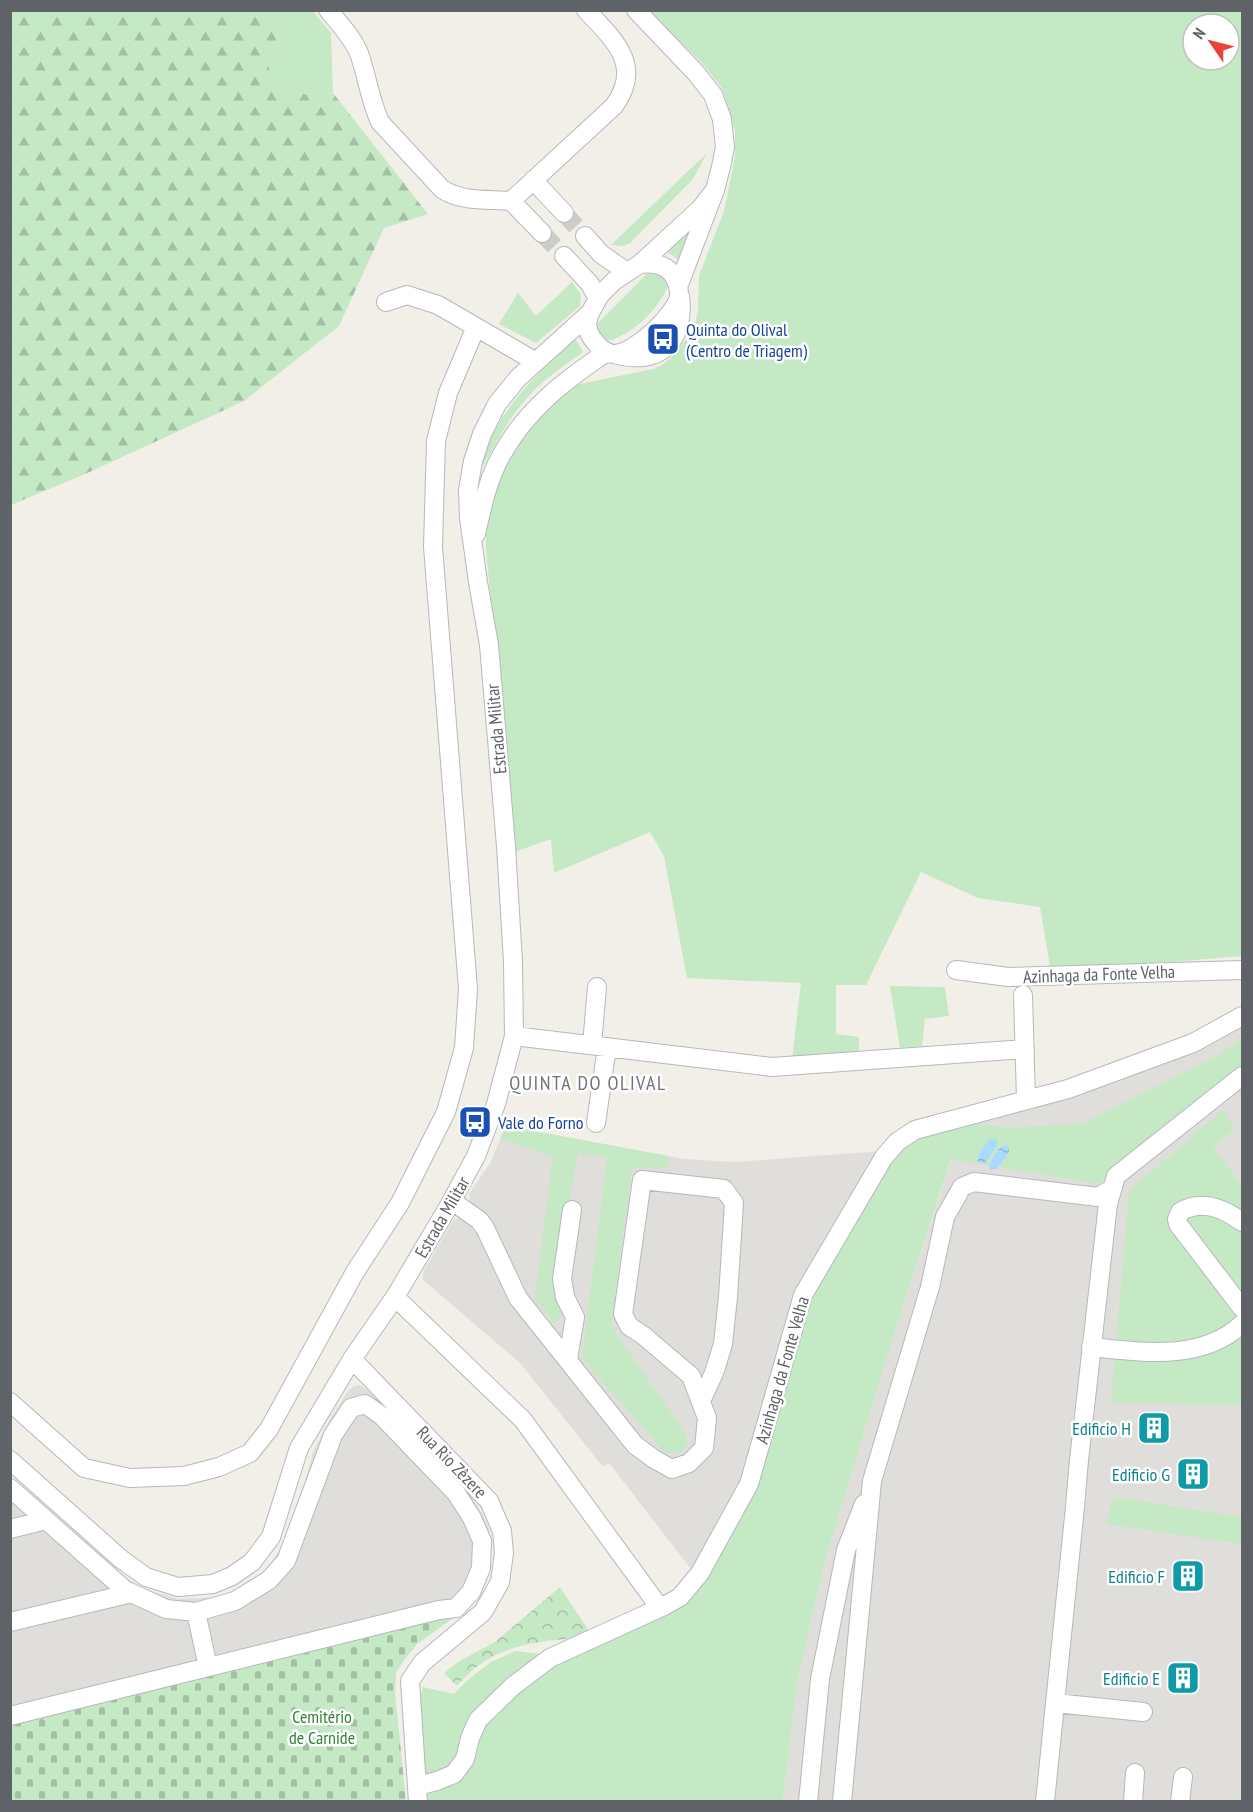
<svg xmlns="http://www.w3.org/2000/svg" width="1253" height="1812" font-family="'PT Sans Narrow',sans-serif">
<defs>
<pattern id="forest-firs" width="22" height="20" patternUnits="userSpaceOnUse" patternTransform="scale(1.5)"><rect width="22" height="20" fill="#c5e8c5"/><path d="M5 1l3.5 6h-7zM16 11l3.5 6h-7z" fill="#a3c0a4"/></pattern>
<pattern id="cemetery-stones" width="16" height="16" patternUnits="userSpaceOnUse" patternTransform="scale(1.5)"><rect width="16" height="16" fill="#c5e8c5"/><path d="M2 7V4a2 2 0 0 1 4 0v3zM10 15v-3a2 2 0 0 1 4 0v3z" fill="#a3c0a4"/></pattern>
<pattern id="park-crowns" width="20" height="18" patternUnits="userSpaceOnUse" patternTransform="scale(1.5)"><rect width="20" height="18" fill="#c5e8c5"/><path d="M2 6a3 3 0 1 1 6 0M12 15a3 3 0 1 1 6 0" fill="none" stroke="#a3c0a4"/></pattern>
<pattern id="water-ripples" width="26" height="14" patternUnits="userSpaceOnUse" patternTransform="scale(1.5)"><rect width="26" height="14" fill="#aadaff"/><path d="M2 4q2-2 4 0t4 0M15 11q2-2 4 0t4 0" fill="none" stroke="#8eb4d2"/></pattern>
</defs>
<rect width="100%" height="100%" fill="#f1efe8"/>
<path fill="#e0deda" d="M1242 1025V1801L783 1802 798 1677 825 1561 892 1341 964 1121 1092 1090 1194 1051Z
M506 1126 684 1159 734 1162 882 1151 742 1481 691 1569 609 1463 603 1467 520 1363 423 1280V1272L454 1219 460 1218 466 1210 470 1200 469 1194 490 1163Z
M360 1385 369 1391 473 1499 482 1513 489 1529 492 1548 487 1580 472 1605 459 1614 11 1725 10 1476 108 1565 141 1588 179 1599 217 1597 242 1588 266 1571 284 1543 295 1518 313 1452 330 1419 349 1390 355 1386Z"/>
<path fill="#c5e8c5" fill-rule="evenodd" d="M258 11H313L331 33 333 93 308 95 280 89 268 76 269 58 279 32Z
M649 11H1242V956L1051 972 1040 907 978 898 921 872 866 985H836V1034L859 1037V1051L792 1059 801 983 687 978 664 856 650 832 554 873 551 839 514 852 507 767 486 549V526L506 457 550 403 575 385 653 369 664 364 677 351 693 330 698 312 699 276 724 211 735 157V130L721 87 702 63ZM1193 24H1229V60H1193Z
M707 153 693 179 630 243 623 246 611 245Z
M689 228 691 231 681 262 666 251Z
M648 273C658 275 664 276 668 286 657 311 635 332 609 341 601 337 597 334 597 324Z
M572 282 581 295 580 306 536 343 499 324 518 293 536 316Z
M575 338 583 352C562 367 538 383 522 404 507 422 495 444 484 465L481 464C482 456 486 449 489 442 508 400 542 370 575 338Z
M890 986 945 987 949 1016 925 1019 922 1046 900 1048Z
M1242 1038V1065L1098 1184 951 1159 892 1341 825 1561 798 1677 783 1801H426L418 1703 423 1687 454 1694 470 1678 491 1662 515 1651 566 1657 671 1611 754 1490 811 1292 892 1160 903 1148 920 1136 964 1121 1008 1128 1084 1123 1220 1054Z
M1223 1110 1235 1129 1213 1148 1242 1186V1405L1111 1403 1129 1191Z
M506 1126 668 1156 667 1168H632L611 1326 685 1433 688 1443 681 1453H665L582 1358 607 1157 578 1153 556 1279 562 1316 554 1324 535 1298 553 1156 500 1139Z
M1114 1497 1242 1517V1544L1106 1524Z"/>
<path fill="url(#forest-firs)" d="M11 10 258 11 279 32 269 58V76L280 89 308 95 333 93 428 214 384 228 339 326 244 401 85 474 11 505Z"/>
<path fill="url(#cemetery-stones)" d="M459 1614 417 1644 405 1659 396 1673 395 1693 406 1801H11L10 1725Z"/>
<path fill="url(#park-crowns)" d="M560 1587 593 1637C540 1641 494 1642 457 1686L444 1673 458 1662 495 1642Z"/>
<path fill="url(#water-ripples)" d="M992 1139 997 1140V1146L985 1163H979L977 1161C979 1153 985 1143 992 1139Z
M1004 1145 1009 1147V1152L997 1169 991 1170 989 1167C991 1160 997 1149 1004 1145Z"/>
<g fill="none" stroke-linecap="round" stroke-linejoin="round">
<path stroke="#ccccc8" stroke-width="18" stroke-dasharray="18 9" stroke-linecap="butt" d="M564 213 585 236
M542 233 564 256"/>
<defs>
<path id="minor" d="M328 10C339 23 352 37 359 53 367 76 370 100 380 122L442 189C461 202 489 199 511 201L614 106C644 65 613 39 586 10
M636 10 696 73 713 95 722 119 725 147 721 167 715 190 678 287
M533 180 564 213
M511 201 542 233
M585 236 601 254 627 272
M564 256 590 284 598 299
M386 302 407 295 438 305 476 327
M590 313C585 324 587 333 595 342 599 348 607 354 615 354 635 353 674 316 679 297 680 293 678 287 677 283 671 266 657 262 640 264
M615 354C659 367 686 341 680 296
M476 534C482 507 488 478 502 454 527 409 565 380 607 352
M956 970 1008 977 1242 970
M1023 995 1026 1100
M514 1036 772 1067 1025 1049
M592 1045 597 987
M596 1123 607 1047
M452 1201 479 1220 485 1228 518 1298 635 1445 654 1459 672 1469 689 1463 704 1448 707 1418 691 1376 644 1336 629 1326 623 1314 642 1180 724 1189 734 1203 728 1297 723 1344 714 1373 701 1401
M1242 1222C1223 1208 1202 1199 1180 1212L1177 1219 1178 1224 1242 1308
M395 1297 523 1420 660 1608
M1091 1347C1141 1352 1201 1362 1242 1324
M352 1359 489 1501 502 1531 504 1553 500 1582 483 1612 422 1663 410 1681 418 1802
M568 1359 575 1317 565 1297 562 1279 572 1210
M10 1402 84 1468 130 1478 184 1476 219 1467 250 1453 269 1429 355 1272 400 1203 446 1112 464 1048 468 989 433 547 436 441 448 393 476 327 536 362
M10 1460 121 1559 146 1577 178 1587 213 1584 232 1576 252 1562 271 1537 299 1448 352 1359 395 1297 450 1204 476 1156 496 1104 514 1036 513 962 506 846 489 645 478 582 469 518 468 490 473 461 482 434 497 404 518 378 590 313 600 295 614 281 640 264 701 208 715 190
M10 1488 125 1590 166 1609 196 1612 235 1601 269 1580 286 1561 333 1435 351 1408 365 1404 382 1416 456 1493 472 1518 482 1541 481 1568 471 1592 456 1608 439 1610 10 1716
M10 1529 46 1520
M196 1612 208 1667
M10 1622 132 1593
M1055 1703 1143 1712
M417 1786 437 1781 454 1774 465 1759 470 1738 478 1720 513 1686 550 1658 664 1606 680 1597 700 1573 749 1484 803 1295 884 1157 897 1142 915 1130 1068 1089 1193 1043 1242 1016
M808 1802 820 1679 846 1550 864 1504
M842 1802 872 1481 930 1287 945 1217 962 1187 974 1182 1098 1197 1113 1188
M1045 1802 1075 1507 1079 1460 1108 1204 1116 1176 1242 1076
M1133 1802 1135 1773
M1180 1802 1183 1777"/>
</defs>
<use href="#minor" stroke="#b5b8bc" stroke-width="20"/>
<use href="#minor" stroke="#fff" stroke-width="18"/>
</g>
<defs>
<symbol id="bus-square" viewBox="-11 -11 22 22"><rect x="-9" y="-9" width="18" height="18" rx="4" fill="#1a4fb4" stroke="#fff"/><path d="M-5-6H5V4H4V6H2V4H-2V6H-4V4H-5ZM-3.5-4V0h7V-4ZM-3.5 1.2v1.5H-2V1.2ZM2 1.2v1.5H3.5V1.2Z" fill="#fff"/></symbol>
<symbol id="building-square" viewBox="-11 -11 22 22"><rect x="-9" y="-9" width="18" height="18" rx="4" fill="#0f9aa8" stroke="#fff"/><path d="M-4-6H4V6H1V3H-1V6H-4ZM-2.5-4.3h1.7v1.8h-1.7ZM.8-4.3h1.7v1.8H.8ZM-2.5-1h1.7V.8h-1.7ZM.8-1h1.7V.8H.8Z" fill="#fff"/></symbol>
</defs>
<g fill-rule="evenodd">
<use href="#bus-square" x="644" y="320" width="38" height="38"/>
<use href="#bus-square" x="456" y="1103" width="38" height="38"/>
<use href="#building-square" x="1135" y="1409" width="38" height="38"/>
<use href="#building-square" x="1174" y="1455" width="38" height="38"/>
<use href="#building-square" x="1169" y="1557" width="38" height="38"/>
<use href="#building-square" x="1164" y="1659" width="38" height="38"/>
</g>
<g text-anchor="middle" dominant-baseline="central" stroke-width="5" stroke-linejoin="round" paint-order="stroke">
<g font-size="18" fill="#164399" stroke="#fff" text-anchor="start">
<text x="686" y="329">Quinta do Olival<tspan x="686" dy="21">(Centro de Triagem)</tspan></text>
<text x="498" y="1122">Vale do Forno</text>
</g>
<g font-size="18" fill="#5f6368" stroke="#fff">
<text transform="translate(496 729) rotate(-95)">Estrada Militar</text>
<text transform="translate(1099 974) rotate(-2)">Azinhaga da Fonte Velha</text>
<text transform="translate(442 1217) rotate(-60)">Estrada Militar</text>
<text transform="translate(782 1370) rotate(-74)">Azinhaga da Fonte Velha</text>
<text transform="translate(452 1462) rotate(46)">Rua Rio Zêzere</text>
</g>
<g font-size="18" fill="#0d838f" stroke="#fff" text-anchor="end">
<text x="1131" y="1428">Edificio H</text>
<text x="1170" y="1474">Edificio G</text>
<text x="1165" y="1576">Edificio F</text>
<text x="1160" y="1678">Edificio E</text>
</g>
<g font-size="18" fill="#348238" stroke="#fff">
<text x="322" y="1716">Cemitério<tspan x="322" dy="21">de Carnide</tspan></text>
</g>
<g font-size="20" letter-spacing="1.5" fill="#70757a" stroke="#fff">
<text x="588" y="1083">QUINTA DO OLIVAL</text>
</g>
</g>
<rect width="1253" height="1812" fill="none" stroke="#5f6368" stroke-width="24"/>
<g transform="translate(1211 42) rotate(305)"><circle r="28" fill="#ffffff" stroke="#bfc1c3" stroke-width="1.5"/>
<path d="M0-4.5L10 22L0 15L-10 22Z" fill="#ea4335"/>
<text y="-9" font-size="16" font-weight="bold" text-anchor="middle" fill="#5f6368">N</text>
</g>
</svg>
